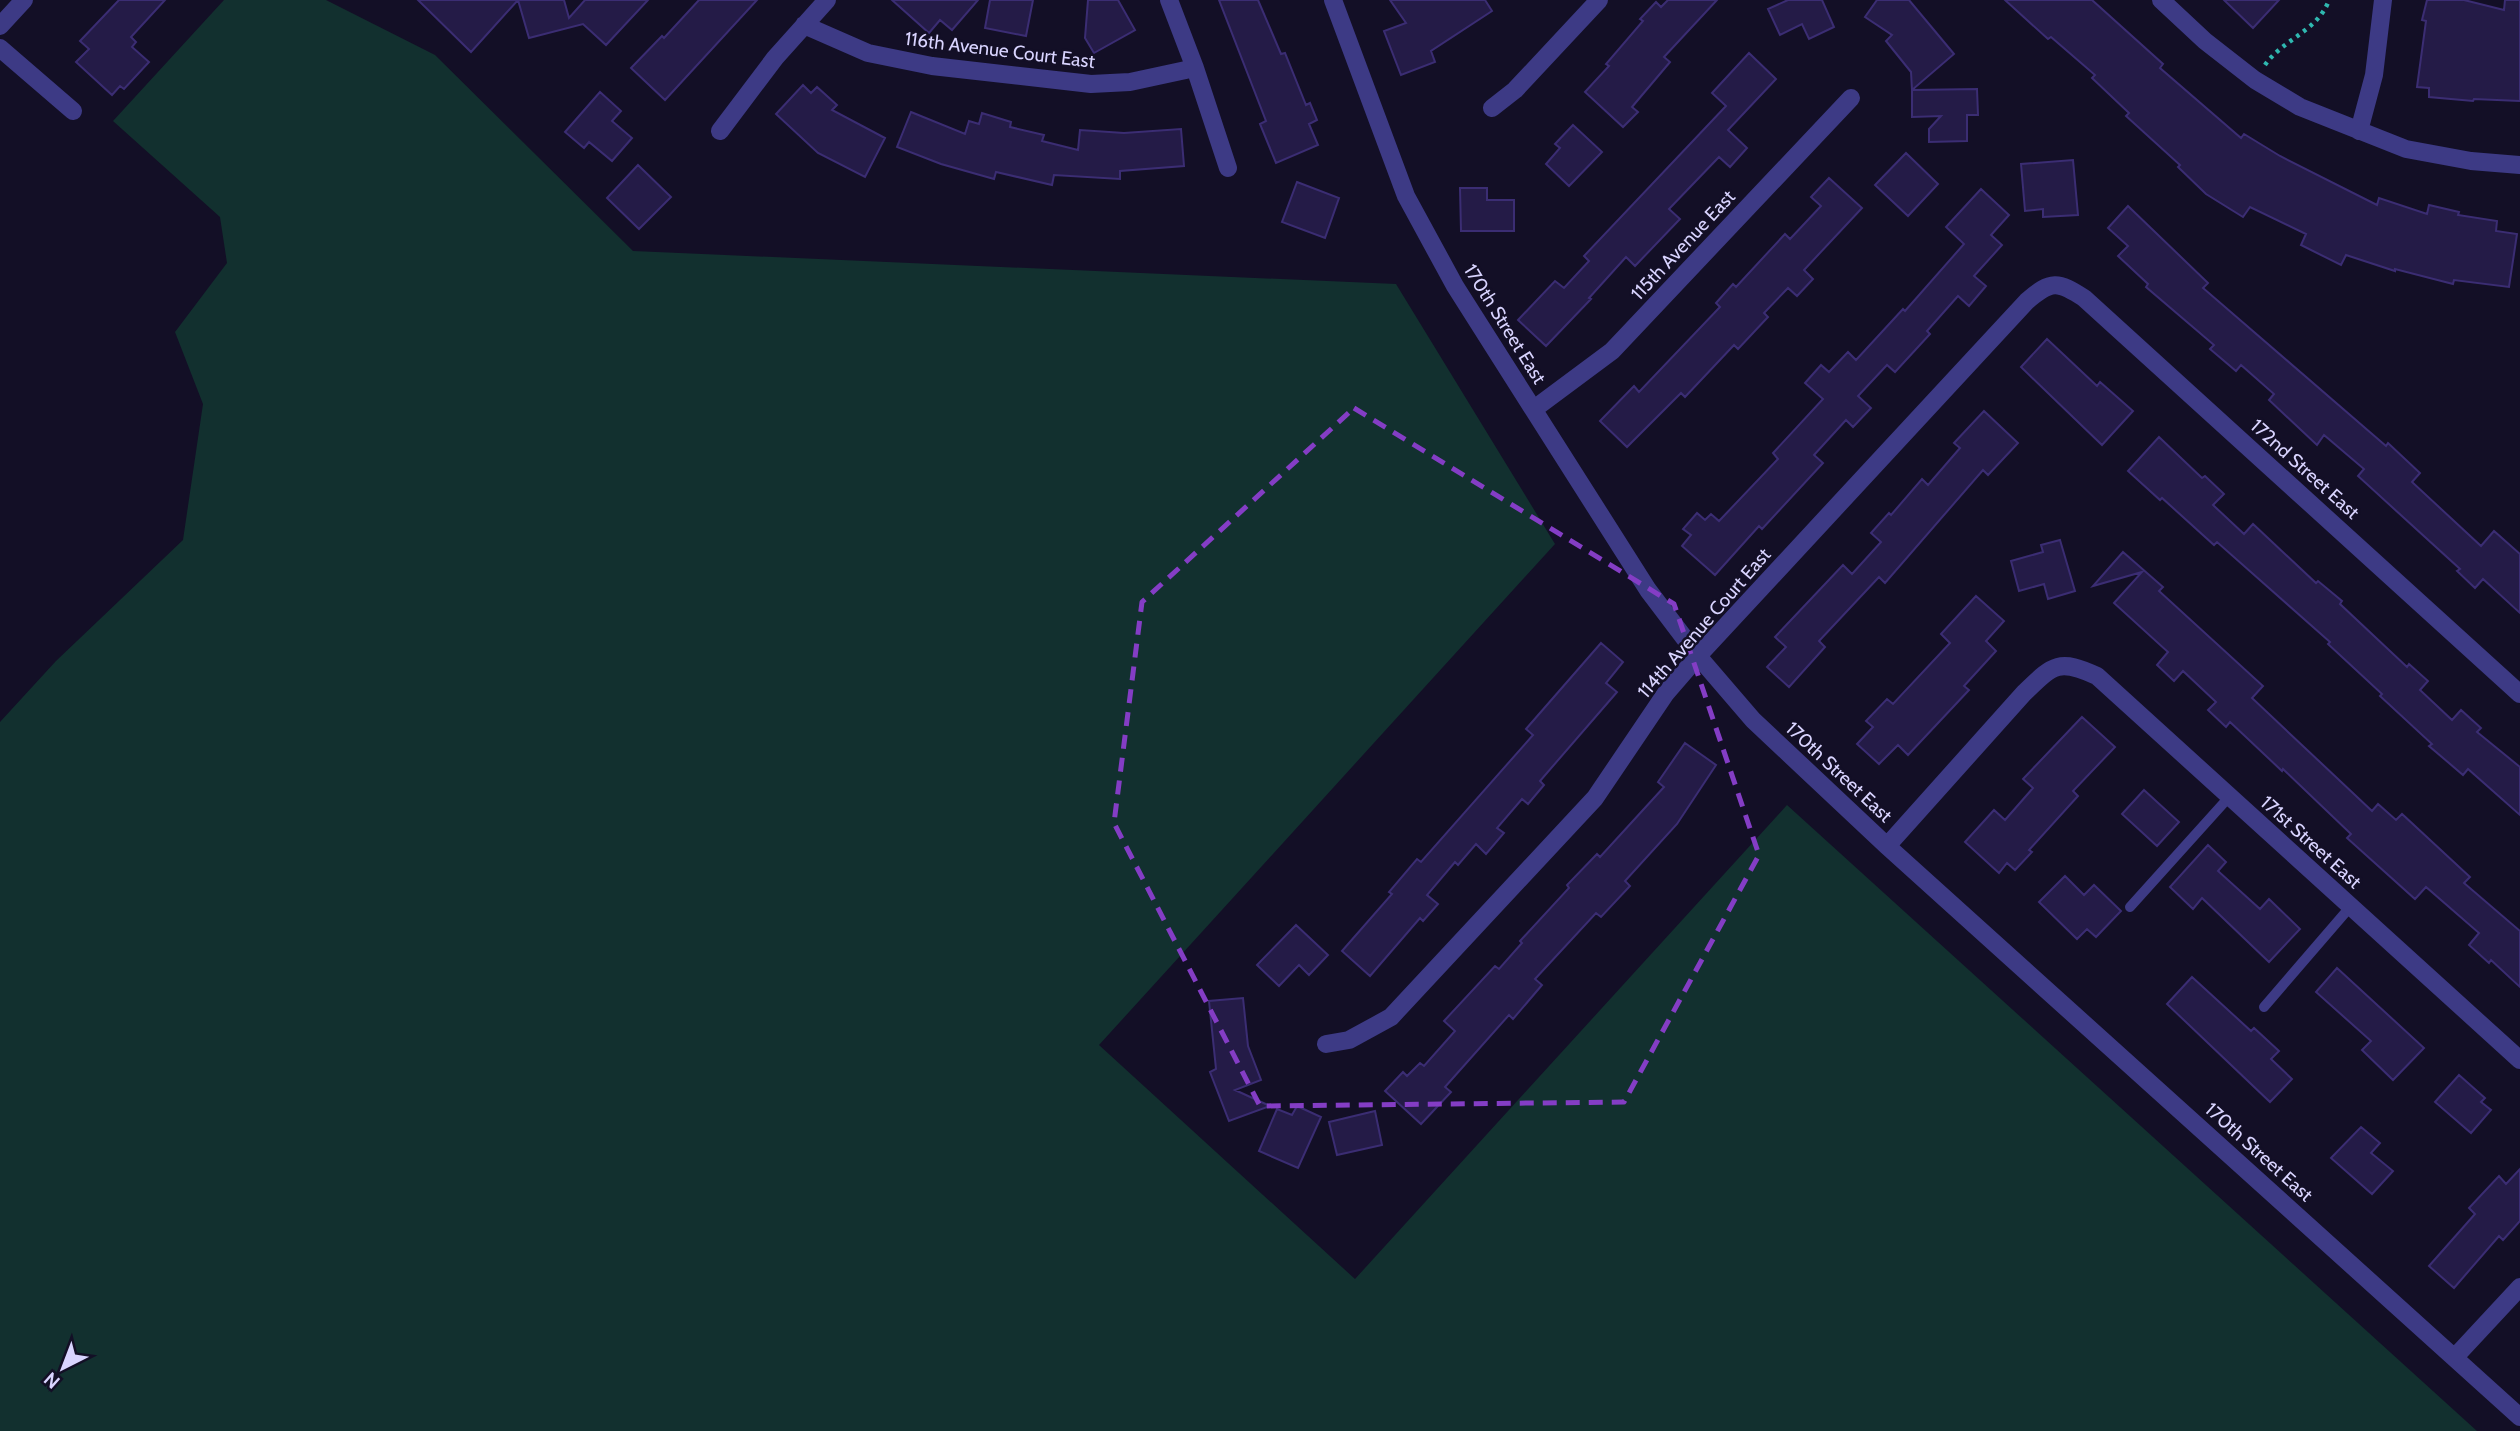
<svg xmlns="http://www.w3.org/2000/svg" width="2520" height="1431" font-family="Cabin,sans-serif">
<rect width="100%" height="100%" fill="#130f26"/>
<path fill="#12302f" d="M224 0H326L435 55 633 251 1396 284 1555 544 1099 1045 1355 1279 1787 805 2477 1431H0V722L56 661 183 540 203 404 175 332 227 263 220 217 113 121Z"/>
<path fill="#241b47" stroke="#3b2d73" stroke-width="2" d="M119 0H165L131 37 136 42 132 47 149 62 124 89 120 86 112 95 76 62 89 49 80 41Z
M418 0H564L569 18 585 0H648L606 45 583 24 529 38 518 0 471 52Z
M699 0H757L665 100 631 68 662 36 664 38Z
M892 0H978L952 30 940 20 929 33Z
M990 0H1033L1026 36 985 28Z
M1088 0H1118L1135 30 1094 53 1085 38Z
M1219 0H1258L1281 54 1285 53 1306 105 1310 103 1317 120 1309 124 1318 145 1276 163 1260 124 1266 121Z
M1390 0H1485L1492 11 1431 51 1435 62 1401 75 1384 31 1406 23Z
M1668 0H1717L1664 57 1670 62 1632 107 1638 112 1623 127 1585 92 1609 66 1606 64 1643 21 1640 19 1656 2 1661 7Z
M1788 0H1822L1834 27 1809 39 1802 24 1780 35 1768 9Z
M1877 0H1909L1954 54 1912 90 1911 72 1886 41 1892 35 1865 17Z
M2005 0H2092L2163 64 2160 68 2241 138 2244 134 2280 156 2377 205 2379 198 2427 214 2429 205 2459 212 2458 215 2497 221 2496 231 2517 234 2509 287 2454 280 2453 284 2395 269V271L2346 255 2341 265 2301 245 2306 234 2250 207 2243 217 2206 194 2178 167 2180 165 2126 116 2129 113 2092 78 2095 75 2051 37 2048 39Z
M2224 0H2279L2253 28Z
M2427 0H2464L2504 10 2505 0H2520V101L2474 99 2473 101 2429 97V88L2417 87 2426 21 2422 20Z
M1749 53 1776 79 1728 130 1747 148 1730 167 1719 157 1669 209 1680 219 1635 266 1626 257 1589 298 1591 299 1546 346 1518 320 1555 281 1564 288 1589 261 1584 256 1726 106 1712 93Z
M803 85 811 93 817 87 837 105 832 110 885 138 865 177 818 153 776 114Z
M1977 89 1978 115H1967V141L1929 142V129L1941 116 1912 117V90Z
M600 92 621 111 612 121 632 138 612 161 589 142 584 148 565 132Z
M911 112 965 134 969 121 979 124 982 113 1011 122 1010 127 1044 135 1042 141 1078 150 1080 130 1124 133 1181 129 1184 166 1120 171V179L1054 175 1052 185 996 172 994 179 941 164 897 147Z
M1573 125 1602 152 1569 186 1546 164 1560 148 1555 144Z
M1906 153 1938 184 1908 216 1875 185Z
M2073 160 2078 215 2043 217V209L2025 211 2021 164Z
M638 165 671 197 639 229 607 198Z
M1829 178 1862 208 1804 270 1813 279 1797 296 1788 288 1764 313 1768 317 1738 349 1734 345 1685 397 1681 393 1627 447 1600 421 1634 386 1639 392 1720 307 1716 303 1733 284 1736 287 1785 234 1790 239 1821 206 1811 197Z
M1297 182 1339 198 1325 238 1282 222Z
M1460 188H1487V200H1514V231H1461Z
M1981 189 2009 215 1991 235 2002 245 1974 276 1986 286 1969 306 1958 296 1927 331 1930 334 1895 372 1887 365 1858 396 1871 408 1853 427 1846 420 1814 455 1823 463 1762 529 1759 526 1715 575 1682 546 1691 535 1683 529 1697 513 1705 520 1711 514 1719 521 1778 459 1773 453 1823 399 1805 383 1821 365 1829 372 1848 352 1856 360 1903 309 1905 311 1964 244 1946 227Z
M2128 206 2208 283 2203 288 2386 446 2388 443 2420 473 2412 482 2481 546 2494 531 2520 554V613L2483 579 2475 588 2457 571 2460 569 2358 476 2364 469 2324 435 2317 445 2269 400 2274 394 2241 365 2236 371 2210 349 2214 345 2146 287 2148 284 2118 256 2128 246 2108 228Z
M2047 339 2097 386 2100 382 2133 411 2102 445 2021 367Z
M1984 411 2018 443 1988 475 1983 470 1885 583 1879 577 1819 641 1825 647 1789 687 1767 667 1786 647 1775 637 1843 565 1852 574 1881 542 1871 533 1889 513 1891 515 1922 479 1928 485 1960 448 1954 443Z
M2159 437 2202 478 2205 476 2224 494 2213 505 2244 534 2253 524 2316 583 2318 581 2342 601 2340 604 2407 667 2409 664 2428 681 2420 690 2452 720 2461 710 2481 728 2477 732 2520 767V815L2468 769 2463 775 2429 746 2432 744 2380 696 2382 694 2328 644 2330 642 2217 542 2214 545 2162 498 2160 500 2128 471Z
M2060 540 2075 591 2048 599 2044 584 2019 591 2011 561 2043 552 2041 545Z
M2123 552 2163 587 2159 591 2263 686 2252 698 2372 811 2378 804 2396 820 2402 814 2470 877 2464 883 2520 931V987L2491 960 2489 963 2469 945 2479 933 2426 887 2415 899 2347 838 2351 834 2283 769 2282 771 2230 722 2226 727 2208 710 2216 702 2183 671 2174 681 2157 665 2168 652 2114 603 2142 572 2093 586Z
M1976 596 2004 621 1986 641 1996 651 1964 686 1969 690 1908 755 1898 745 1879 764 1857 744 1873 727 1866 721 1887 699 1893 704 1950 643 1941 634Z
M1601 643 1623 662 1606 683 1617 692 1540 781 1544 785 1528 804 1522 799 1497 828 1504 833 1486 854 1476 844 1458 865 1455 862 1427 895 1438 904 1423 921 1420 918 1370 976 1342 951 1392 894 1389 892 1417 859 1421 862 1533 735 1526 729Z
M2082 717 2115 747 2073 791 2078 796 2029 850 2032 852 2015 870 2007 863 1999 873 1965 842 1994 810 2005 820 2033 788 2023 779Z
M1685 743 1716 765 1677 824 1625 881 1630 886 1601 917 1596 913 1535 979 1542 985 1513 1019 1509 1015 1445 1087 1451 1092 1421 1124 1385 1091 1403 1072 1407 1076 1420 1063 1424 1066 1455 1031 1444 1021 1495 966 1499 969 1522 943 1520 941 1569 888 1567 885 1597 854 1600 857 1664 787 1658 782Z
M2144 790 2179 822 2157 846 2122 814Z
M2208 845 2226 862 2218 871 2260 909 2269 899 2300 929 2269 962 2202 898 2193 909 2170 887Z
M2065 876 2084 895 2094 885 2121 911 2096 937 2087 929 2077 939 2039 902Z
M1296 925 1328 955 1309 975 1299 965 1279 986 1257 965Z
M2337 968 2424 1048 2393 1080 2362 1050 2371 1041 2316 992Z
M2192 977 2251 1031 2254 1028 2279 1051 2271 1059 2292 1079 2270 1102 2167 1004Z
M1243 998 1248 1046 1261 1080 1235 1090 1270 1106 1229 1121 1210 1072 1216 1069 1209 1001Z
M2459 1075 2485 1098 2481 1102 2491 1110 2471 1133 2435 1102Z
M1297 1106 1321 1117 1298 1168 1259 1151 1277 1109 1292 1115Z
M1375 1111 1382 1145 1337 1155 1329 1122Z
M2361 1127 2380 1143 2371 1153 2393 1171 2372 1194 2331 1158Z
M2520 1169V1221L2503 1240 2499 1236 2454 1288 2429 1266 2475 1214 2469 1208 2499 1176 2506 1184Z"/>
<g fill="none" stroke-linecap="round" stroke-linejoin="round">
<path stroke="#2fb8b0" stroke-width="4.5" stroke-dasharray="3.5 5" stroke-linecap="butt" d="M2265 65C2283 39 2318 31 2329 0"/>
<path stroke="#3d3a85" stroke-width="10" d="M2130 907 2230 796
M2264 1007 2351 906"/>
<path stroke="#3d3a85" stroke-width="18" d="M1169 0 1195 68 1228 168
M1333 0 1406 196 1455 286 1648 590 1698 656 1753 720 1887 846 2520 1417
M2161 0 2205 41 2255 80 2300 107 2406 149 2471 161 2520 165
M804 25 868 53 932 66 1091 84 1130 82 1195 68
M0 26 24 0
M0 48 73 111
M1492 108 1515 90 1599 0
M720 131 775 58 827 0
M2359 131 2374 75 2383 0
M1534 409 1612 351 1851 98
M1887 846 2024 693C2053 665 2058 658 2097 676L2520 1060
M1326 1044 1349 1040 1391 1017 1595 798 1666 693 1698 656 2027 301C2051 280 2058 281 2084 298L2520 694
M2455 1357 2520 1287"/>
</g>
<path fill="none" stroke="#843dc5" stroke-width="5" stroke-dasharray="14 9" stroke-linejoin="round" d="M1354 408 1674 604 1759 855 1624 1102 1260 1106 1114 823 1142 602Z"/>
<g text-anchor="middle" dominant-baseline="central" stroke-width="5" stroke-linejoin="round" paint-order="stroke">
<g font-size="19" fill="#d9d4ff" stroke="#130f26">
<text transform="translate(1000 50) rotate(7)">116th Avenue Court East</text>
<text transform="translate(1683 245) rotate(-47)">115th Avenue East</text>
<text transform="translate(1505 324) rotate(58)">170th Street East</text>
<text transform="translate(2305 469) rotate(42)">172nd Street East</text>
<text transform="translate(1704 623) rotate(-49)">114th Avenue Court East</text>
<text transform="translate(1839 772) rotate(43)">170th Street East</text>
<text transform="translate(2311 842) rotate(42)">171st Street East</text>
<text transform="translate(2259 1152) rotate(42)">170th Street East</text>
</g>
</g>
<g transform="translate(63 1368) rotate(222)" stroke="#130f26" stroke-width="5" paint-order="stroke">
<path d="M0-5L12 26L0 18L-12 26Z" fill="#d9d4ff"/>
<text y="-10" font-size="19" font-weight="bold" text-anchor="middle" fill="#d9d4ff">N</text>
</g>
</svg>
